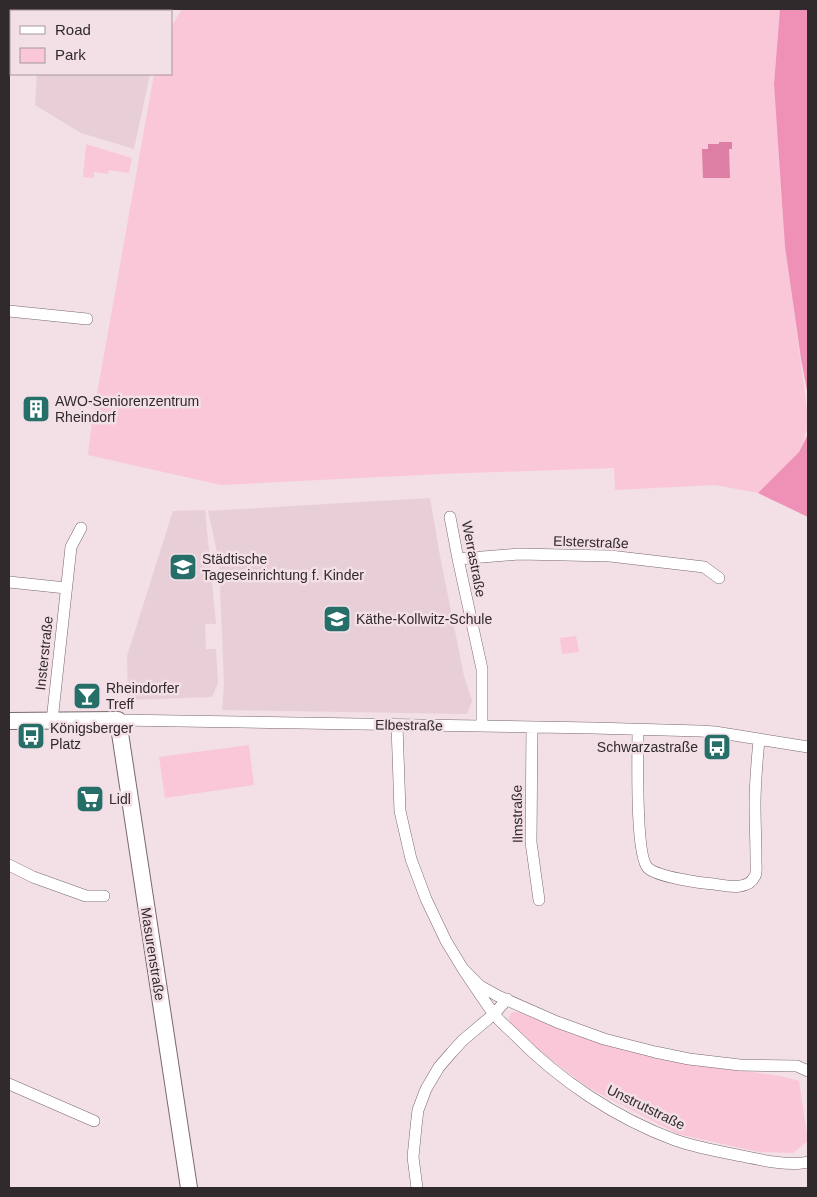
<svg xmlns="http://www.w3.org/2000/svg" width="817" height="1197" font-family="Arial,sans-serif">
<rect width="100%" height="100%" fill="#f3dfe6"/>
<path fill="#e8ced7" d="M37 74H150L134 149 81 133 35 105Z
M430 498 440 556 464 676 472 701 467 714 222 710 224 683 219 561 208 511Z
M205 510 216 624H205L206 649H216L218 683 212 697 128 700 127 656 173 511Z"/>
<path fill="#fac7d9" d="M182 9H780L774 84 785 247 808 415V427L799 452 758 493 715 485 615 490 614 468 441 474 221 485 88 455 92 422 154 74H171V27Z
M86 144 132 158 129 173 109 170 108 174 94 172V178L83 177Z
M576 636 579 652 562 654 560 638Z
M249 745 254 785 165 798 159 757Z
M512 1012H519L571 1034 631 1052 684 1062 780 1076 799 1081 808 1141 793 1153 759 1152 678 1134 589 1088 550 1059 511 1025C509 1019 508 1017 512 1012Z"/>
<path fill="#ef90b6" d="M780 9H808V396L801 359 785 247 774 84Z
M808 434V517L758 493 799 452Z"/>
<path fill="#dd7fa4" d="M719 142H732V149H729L730 178H703L702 149H708V144H719Z"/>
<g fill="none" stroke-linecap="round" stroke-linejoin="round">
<defs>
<path id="street" d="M9 311 87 319
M450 517 458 559 482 669V726
M458 559 519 554 610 556 704 567 719 578
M9 582 66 588
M118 720 593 728 700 731 715 732 808 747
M52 721 71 547 81 528
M397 725 400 811 411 859 426 899 446 941 463 969
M532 727 531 842 539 900
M638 729C638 752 635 856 648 868 658 877 700 883 714 884 727 886 748 891 755 876 757 872 756 866 756 861 756 842 755 823 755 804 755 783 757 761 759 740
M9 865 33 877 86 896H104
M808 1071 797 1066 740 1065 689 1059 655 1052 604 1039 557 1022 498 996 480 986 463 969C473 984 483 999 493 1013 499 1021 508 1028 515 1035 559 1080 615 1118 675 1140 695 1147 716 1151 737 1155 756 1159 790 1167 808 1162
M9 1084 94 1121
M417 1188 413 1157 416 1127 418 1110 426 1089 439 1067 452 1052 463 1040 494 1014 507 999"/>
<path id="secondary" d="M9 721 118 720 189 1188"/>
</defs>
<use href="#street" stroke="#79686e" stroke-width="12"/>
<use href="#secondary" stroke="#79686e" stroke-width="18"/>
<use href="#street" stroke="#fff" stroke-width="11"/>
<use href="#secondary" stroke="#fff" stroke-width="16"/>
</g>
<defs>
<symbol id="building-square" viewBox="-11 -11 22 22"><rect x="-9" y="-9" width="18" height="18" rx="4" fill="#266f69" stroke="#f3dfe6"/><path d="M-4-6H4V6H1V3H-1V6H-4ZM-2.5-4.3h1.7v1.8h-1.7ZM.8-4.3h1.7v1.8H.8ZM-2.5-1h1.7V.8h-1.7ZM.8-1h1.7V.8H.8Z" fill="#fff"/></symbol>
<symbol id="school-square" viewBox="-11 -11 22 22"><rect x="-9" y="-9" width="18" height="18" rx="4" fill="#266f69" stroke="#f3dfe6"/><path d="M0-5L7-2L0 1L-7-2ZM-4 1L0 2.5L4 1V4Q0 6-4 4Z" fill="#fff"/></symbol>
<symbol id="bar-square" viewBox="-11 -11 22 22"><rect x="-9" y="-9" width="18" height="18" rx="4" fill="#266f69" stroke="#f3dfe6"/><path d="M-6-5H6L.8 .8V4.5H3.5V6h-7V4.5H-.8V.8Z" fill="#fff"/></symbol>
<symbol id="bus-square" viewBox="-11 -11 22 22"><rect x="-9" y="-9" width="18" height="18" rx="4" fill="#266f69" stroke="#f3dfe6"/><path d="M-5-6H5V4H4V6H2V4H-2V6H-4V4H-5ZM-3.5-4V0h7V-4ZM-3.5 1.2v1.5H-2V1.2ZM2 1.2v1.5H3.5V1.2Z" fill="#fff"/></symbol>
<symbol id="supermarket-square" viewBox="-11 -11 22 22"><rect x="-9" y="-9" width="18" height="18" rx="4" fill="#266f69" stroke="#f3dfe6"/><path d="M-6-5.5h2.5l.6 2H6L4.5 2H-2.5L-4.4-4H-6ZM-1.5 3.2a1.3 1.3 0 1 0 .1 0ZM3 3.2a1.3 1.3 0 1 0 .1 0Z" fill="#fff"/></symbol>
</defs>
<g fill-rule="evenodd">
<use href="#building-square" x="20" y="393" width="32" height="32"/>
<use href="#school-square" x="167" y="551" width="32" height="32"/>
<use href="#school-square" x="321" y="603" width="32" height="32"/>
<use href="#bar-square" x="71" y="680" width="32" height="32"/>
<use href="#bus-square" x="15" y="720" width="32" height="32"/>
<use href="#bus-square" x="701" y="731" width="32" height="32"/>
<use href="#supermarket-square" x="74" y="783" width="32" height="32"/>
</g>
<g text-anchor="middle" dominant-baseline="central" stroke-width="5" stroke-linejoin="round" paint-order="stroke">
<g font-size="14" fill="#312a2d" stroke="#f3dfe6" text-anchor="start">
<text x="55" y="401">AWO-Seniorenzentrum<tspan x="55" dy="16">Rheindorf</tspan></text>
<text x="202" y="559">Städtische<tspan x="202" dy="16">Tageseinrichtung f. Kinder</tspan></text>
<text x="356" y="619">Käthe-Kollwitz-Schule</text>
<text x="106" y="688">Rheindorfer<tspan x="106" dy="16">Treff</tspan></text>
<text x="50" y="728">Königsberger<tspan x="50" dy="16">Platz</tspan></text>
<text x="698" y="747" text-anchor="end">Schwarzastraße</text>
<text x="109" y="799">Lidl</text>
</g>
<g font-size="14" fill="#312a2d" stroke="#f3dfe6">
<text transform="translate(591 542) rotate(2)">Elsterstraße</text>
<text transform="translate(474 559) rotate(79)">Werrastraße</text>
<text transform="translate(44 653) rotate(-84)">Insterstraße</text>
<text transform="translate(409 725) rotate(1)">Elbestraße</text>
<text transform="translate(517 814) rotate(-91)">Ilmstraße</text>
<text transform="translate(153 954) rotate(81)">Masurenstraße</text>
<text transform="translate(646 1107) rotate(26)">Unstrutstraße</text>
</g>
</g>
<rect width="817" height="1197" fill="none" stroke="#312a2d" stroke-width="20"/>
<rect x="10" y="10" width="162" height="65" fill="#f3dfe6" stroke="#a5979c"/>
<rect x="20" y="26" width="25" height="8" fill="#ffffff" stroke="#a5979c"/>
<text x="55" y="35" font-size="15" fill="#312a2d">Road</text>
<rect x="20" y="48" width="25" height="15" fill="#fac7d9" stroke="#a5979c"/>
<text x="55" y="60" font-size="15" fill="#312a2d">Park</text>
</svg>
